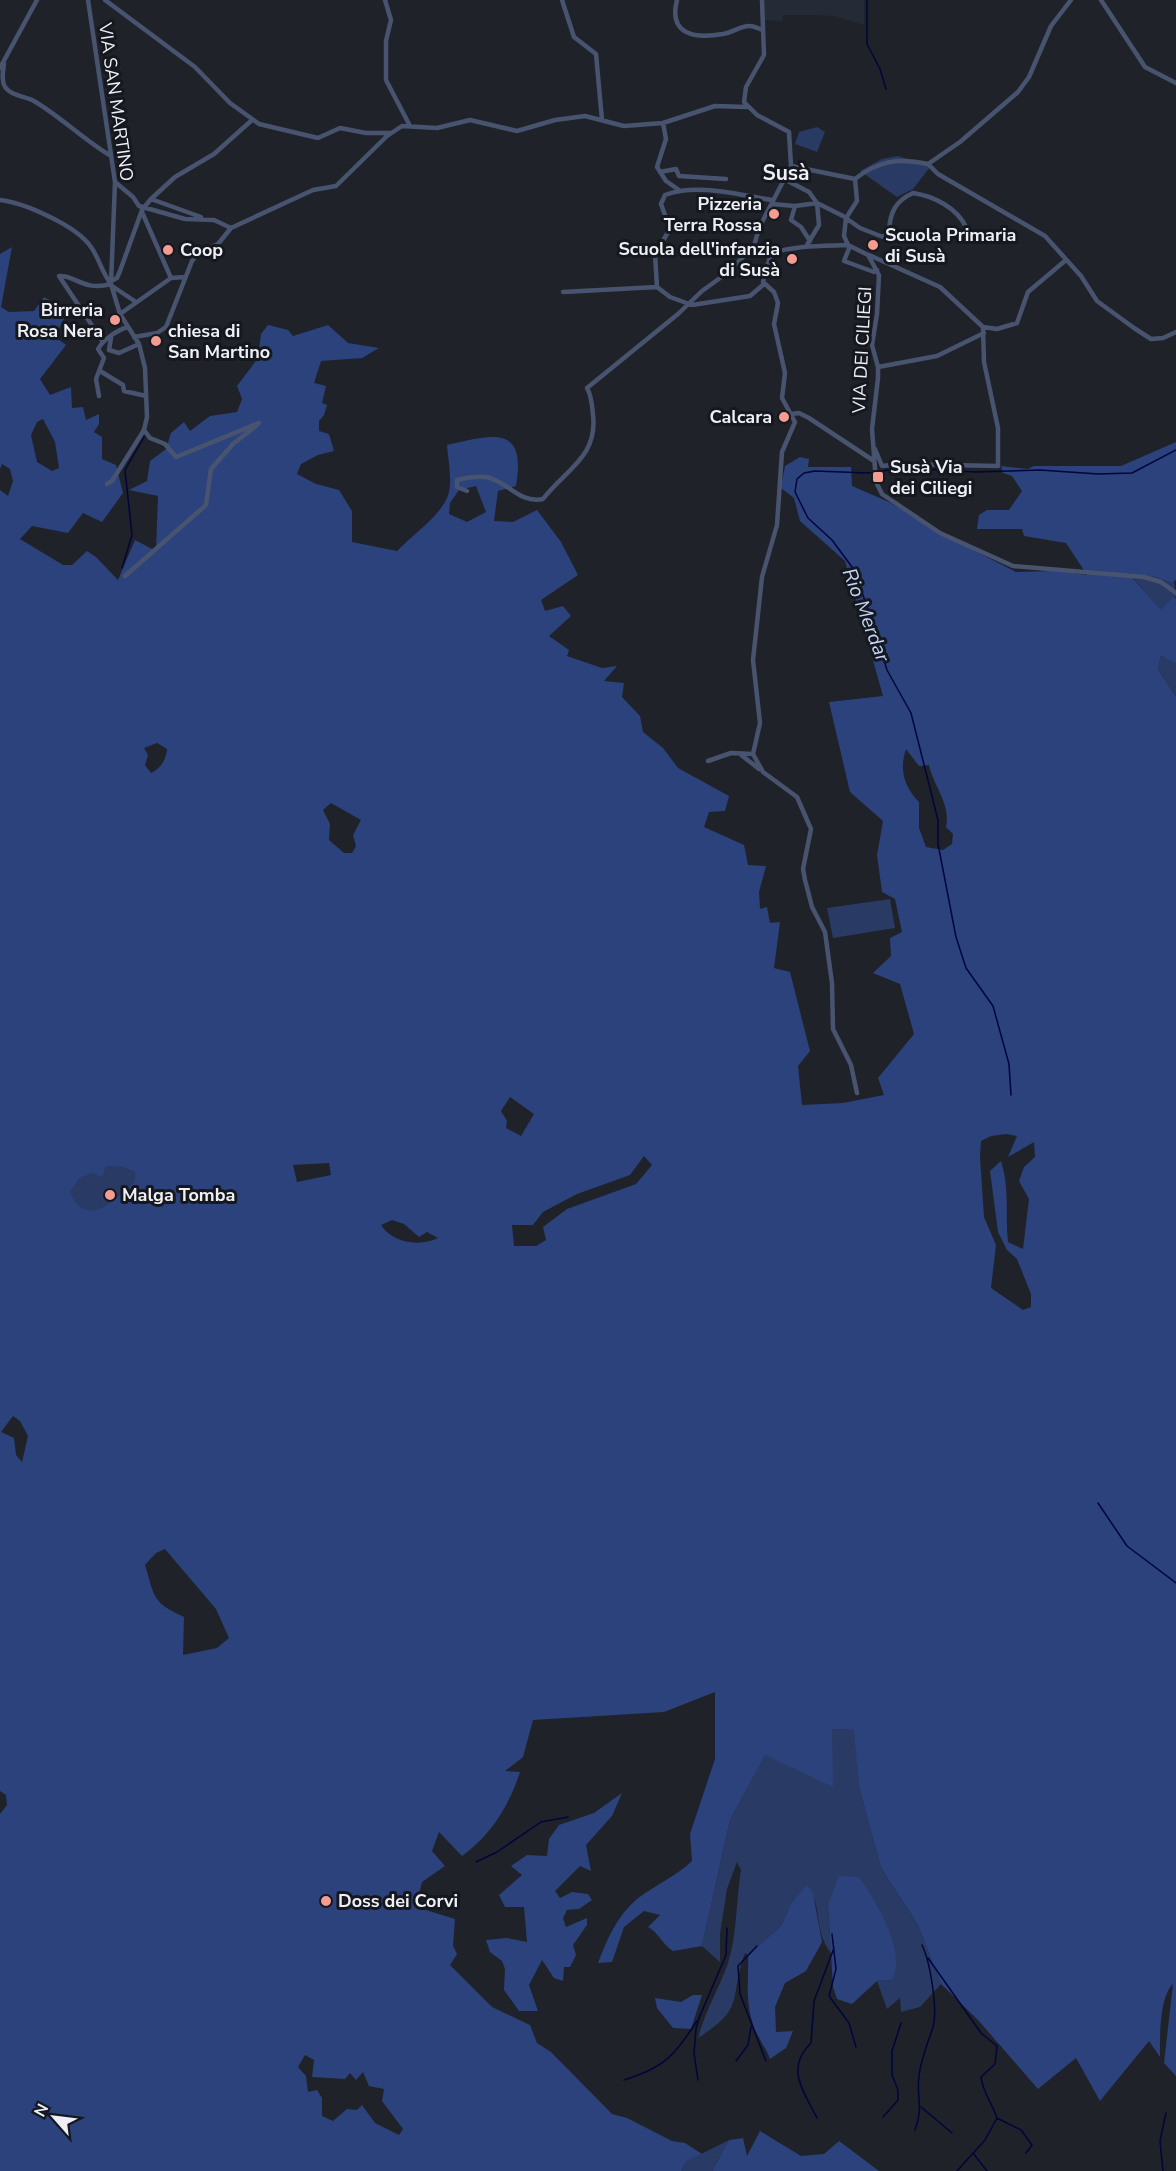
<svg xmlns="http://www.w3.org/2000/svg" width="1176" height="2171" font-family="'Nunito Sans',sans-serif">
<rect width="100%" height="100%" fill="#1f2228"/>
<path fill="#242a36" d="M764 0H864V25L834 16 817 15H783L782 21 765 20Z"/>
<path fill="#293a64" d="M817 127 825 132 817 152 795 144 799 132Z
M898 156 931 166 913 189 897 197 860 171 882 159Z
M1128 572 1156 577 1170 583 1174 578 1176 599 1173 597 1161 611Z
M1161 654 1176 664V696L1158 670Z
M890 899 895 928 833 938 827 908Z
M105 1166H119L135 1172 134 1182C116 1198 86 1231 69 1193L80 1178Z
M832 1729 855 1730 859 1787 881 1868 918 1925 941 1984 920 2007 901 2012 900 1998 887 2009 877 1981 892 1980 828 1905 831 1953C813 1931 823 1904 807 1886L791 1903 781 1926 748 1955 745 1953C728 2000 747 2007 698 2038 705 2011 719 1989 728 1963 737 1935 736 1900 741 1870L737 1862 727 1889 720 1934V1962L702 1946 730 1820 765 1754Z
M729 2140 712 2171H681L687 2161Z"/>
<path fill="#2b427d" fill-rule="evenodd" d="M12 247 1 307 9 312 34 311 44 297 68 310 55 337 66 345 40 379 50 395 71 387 72 408 83 407 86 420 99 414V424L94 432 102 437V459L116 465 123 493 102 522 83 513 68 533 32 526 20 539 63 565H72L87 551 96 557 118 580 135 540 156 551 158 496 129 490 147 481 150 461 166 449 171 433 184 422 190 431 210 416 237 412 242 399 237 386 258 358 261 334 268 325 288 330 293 336 328 325 348 343 379 348 362 358 321 361 314 383 326 386 322 403 327 405 324 415 319 421V431L329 434 334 451 318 455 301 464 297 474 316 484 339 490 352 511V542L397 551C413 534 444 514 449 492 452 478 448 459 447 445 490 436 527 422 516 486L498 491 494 521 513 522 537 510 561 542 578 575 541 600 545 611 563 606 571 616 549 636 569 650 567 656 602 668 617 666 604 681 624 683 622 697 640 716 643 732 663 748 678 768 729 796 725 811 709 812 704 827 744 845 748 865 766 866 759 892 760 909 767 907 770 923 780 922 774 968 790 972 810 1051 798 1066 802 1105 843 1103 884 1095 878 1078 914 1034 900 984 873 973 891 956 890 938 902 932 895 899 882 892 877 855 883 821 850 792 829 702 883 696 845 561 800 521 794 498 781 488 785 466 800 457 809 459 808 467H851L852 486 889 502 938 532 1016 572 1058 571 1087 575 1066 543 1024 536 1022 529H977L979 515 987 510H1009L1022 491 1012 476 1003 473 1001 466 1028 469 1034 466H1121L1176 442V580L1171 583 1156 577 1128 573 1161 610 1173 597 1176 599V664L1161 655 1158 670 1176 696V2076L1164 2063 1173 1984C1159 1997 1160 2038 1160 2057L1149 2041 1100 2101 1076 2058 1038 2089 978 2020 941 1984 918 1925 881 1868 859 1787 854 1730 832 1729 833 1787 765 1755 730 1820 702 1946 673 1951C662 1944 659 1933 648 1927L660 1915 644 1911 624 1927 612 1962 598 1963C607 1939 617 1916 637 1899 655 1885 675 1877 692 1861L690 1834 715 1759V1692L664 1712 533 1720 523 1757 505 1771 520 1772C509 1806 491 1835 462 1856L439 1832 432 1851 445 1866 422 1882 416 1907 455 1919 453 1946 457 1954 450 1965 492 2007 530 2025 537 2043 551 2052 612 2114 627 2118 672 2141 685 2143 702 2154 687 2161 681 2171H0V1814L7 1805 6 1795 0 1791V490L8 496 13 481 10 469 2 464 0 469V254ZM43 419 55 442 59 468 52 471 37 462 31 435 37 422ZM476 486 486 512 467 522 449 514 450 503 459 490ZM157 743 167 749C166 760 161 768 151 773L145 765 148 755 144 748ZM906 749 919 766 929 765C934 787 951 804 946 827L953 834 952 844 943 850 926 847 919 828V802C904 786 899 770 906 749ZM331 803 361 820 353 835 356 846 352 853H344L329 840 330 824 323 810ZM510 1097 534 1114 521 1136 506 1128 507 1121 501 1111ZM1006 1134 1017 1136 1008 1157 1034 1142 1035 1157 1024 1167 1019 1181 1029 1199 1023 1249 1008 1242C1005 1215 1010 1188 1001 1161L990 1171 998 1232 1007 1250 1017 1259 1031 1294V1307L1023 1310 991 1288 996 1245 984 1217 980 1157 981 1141 991 1136ZM644 1156 652 1165 636 1184 567 1209 543 1227 546 1240 536 1246H514L512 1225H533L543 1212 577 1194 630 1175ZM329 1163 331 1175 297 1182 293 1165ZM106 1166H119L135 1172 134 1182C116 1198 86 1231 70 1192L80 1178 92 1173 102 1177ZM392 1220 404 1224 419 1237 427 1232 438 1238C420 1247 392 1243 381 1225ZM13 1416 20 1421 28 1436 22 1462 16 1455 14 1438 1 1432ZM165 1549 216 1609 229 1638 217 1648 183 1655 184 1617C152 1602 155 1598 145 1565L156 1553ZM305 2055 314 2060 312 2077 345 2079 350 2073 356 2080 363 2072 369 2086 384 2089 382 2101 403 2129 399 2135 375 2123 362 2105 357 2110 347 2109 333 2121 322 2116V2098L317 2090 308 2092 306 2076 298 2067Z
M622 1793 612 1816 586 1845 591 1871 580 1866 555 1891 560 1898 572 1892 588 1894 592 1900 579 1909 567 1910 563 1918 566 1927 587 1918V1925L573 1945 576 1955 570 1967H564L563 1981 554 1978 542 1960 529 1985 538 2011H519L504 1990 505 1969 502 1961 490 1952 486 1940 507 1938 527 1942 524 1907H505L499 1895 522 1875 511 1866 527 1855 547 1856 549 1839 559 1825 594 1813Z
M839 1876 859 1877C876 1902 907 1950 892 1980L877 1981 852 2004 837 1999 833 1987 828 1905Z
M807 1885 813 1893 822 1942 806 1971 785 1983 775 2007 776 2032 793 2031 786 2048 770 2059C765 2046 755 2034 752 2021 745 1998 749 1978 748 1955L781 1926 791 1903Z
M693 1995H702L691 2029 673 2028 657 2008 655 1998 681 2002Z
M760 2131 801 2156 824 2154 839 2141 879 2171H712L729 2140 743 2138 747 2156Z"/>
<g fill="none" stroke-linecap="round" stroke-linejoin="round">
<path stroke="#01053d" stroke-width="1.5" d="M867 0V44L880 69 886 89
M122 568 132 535 125 470 144 437
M1011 1095 1009 1064 993 1006 966 968 956 937 938 844V820L911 713 887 670 869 611 852 567 832 540 808 518 795 492 797 479 804 473 815 471 868 473 903 468 975 472 1040 470 1098 474 1132 473 1176 450
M1098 1503 1127 1546 1176 1583
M476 1862 497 1852 541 1822 568 1817
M832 1934 836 1969 829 1996 849 2023 856 2047
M757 1946 738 1966 740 1994 766 2061
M928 1958 981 2033 997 2046 995 2064 981 2077C983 2093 992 2103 997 2118L985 2140 957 2171
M736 2061 748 2045 751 2027
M624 2080C665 2067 673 2057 697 2021
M698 2080 694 2053 696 2029 699 2018 726 1955 727 1928
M921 2107 952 2133
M883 2117 898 2100V2090L892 2075V2051L901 2023
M817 2118C803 2090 785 2068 811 2043L814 2001 834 1948
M997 2118 1021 2130 1032 2145 1026 2153
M915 2130C924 2106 916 2098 919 2076 921 2058 928 2043 933 2027 938 2009 930 1961 922 1945
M973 2153 987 2171
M1163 2171 1160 2141 1166 2113"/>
<path stroke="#48546f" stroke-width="4.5" d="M88 0 115 182 111 284 120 314 139 344 145 368 147 417 144 430 150 438 165 444 176 457 259 423
M105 0 195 67 230 103 259 124 318 138 340 128 366 133H391
M385 0 391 20 386 41V80L410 126
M562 0 574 37 596 54 602 120
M677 0C668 35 695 39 723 34 732 33 742 25 750 26 754 26 759 29 763 30
M762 0 764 55 746 87 744 102 757 115 789 132 791 166
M1101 0 1145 67 1176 83
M4 64C3 71 1 80 5 87 11 96 25 96 34 101 61 117 84 140 111 156
M0 68 37 0
M663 123 666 139 657 167 666 181 679 190
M928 164 938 174 1045 236 1081 276 1097 301 1134 328 1151 339 1163 338 1176 332
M928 164 960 142 1018 92 1029 77 1051 26 1071 0
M791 166 855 179C879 160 899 158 928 164
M660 172 676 169 679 176 726 179
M784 179 809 192 817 203 843 216 860 228 883 237 889 231C890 213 895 201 913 193 934 196 957 208 966 227
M115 182 133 197 139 206 185 219 214 220 231 228
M151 199 201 217
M0 200C25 203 77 226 91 247 99 258 102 273 111 284 83 292 74 274 59 276L103 342
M772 204 795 206 817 203
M795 206 791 220 801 227 810 241
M142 212 171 278
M846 218 857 201 855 179
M846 218 844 236 848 245
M807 245 819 225 817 203
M848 245 868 255 879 275 877 314 872 345 878 367V378L872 429 876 482 882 494 940 533 1013 566 1144 577 1161 582 1176 593
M754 246 771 253 763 282 774 292 778 303 774 324 785 373 782 398 795 422 782 452 777 525 762 577 753 660 760 723 753 754 763 772 797 797 811 829 803 869 805 880 812 907 825 932 832 983 833 1029 851 1065 857 1093
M850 246 844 261 874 272 877 270
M771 253C799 245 819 246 848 245
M869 255 940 287 983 327 997 329 1017 323 1028 292 1066 260
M111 281 117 278 120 271 142 210 151 199 175 177 214 154 252 120
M112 286 136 302
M657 287 655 254 670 229 661 204 665 195C698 183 738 195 772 200
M563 292 657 287 670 297 692 305 750 296 764 284
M120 314 171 278 185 277
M134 337 157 333 166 327 192 261 200 251 218 244 231 228 313 190 336 186 387 136 402 126 437 128 470 120 517 131 555 120 585 116 624 126 663 123 715 106 747 107
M111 338 109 350 119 353 139 344
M878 367 937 356 984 333
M100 371 123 385 124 391 146 396
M99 396 96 379 104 358 98 349C103 340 117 330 128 327
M791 414 799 413 809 418 874 461
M875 449 882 466 900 464 998 466V428L984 362 983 327
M107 484 112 481 144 430
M467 491 457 487V480C466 478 476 476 486 477 508 481 519 504 543 499 565 470 598 457 593 415 592 405 592 397 587 388L678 314 702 291 727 273 754 246 759 228 791 166
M125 576 206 505 211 469 233 444 257 425
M740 754 759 769
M708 761 731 753 753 754"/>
</g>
<g fill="#f59c92" stroke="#15181f" stroke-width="2">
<circle cx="774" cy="214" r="6"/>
<circle cx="873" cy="245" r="6"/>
<circle cx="168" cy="250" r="6"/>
<circle cx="792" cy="259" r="6"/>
<circle cx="115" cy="320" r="6"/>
<circle cx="156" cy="341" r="6"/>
<circle cx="784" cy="417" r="6"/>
<rect x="872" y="471" width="12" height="12" rx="3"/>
<circle cx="110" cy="1195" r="6"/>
<circle cx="326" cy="1901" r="6"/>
</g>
<g text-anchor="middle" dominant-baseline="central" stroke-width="6" stroke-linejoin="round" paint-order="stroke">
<g font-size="18" fill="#eef0f5" stroke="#15181f">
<text transform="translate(116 102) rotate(82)">VIA SAN MARTINO</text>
<text transform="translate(862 350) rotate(-87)">VIA DEI CILIEGI</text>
</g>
<g font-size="18" font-weight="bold" fill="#eef0f5" stroke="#15181f" text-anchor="start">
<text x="762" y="204" text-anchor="end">Pizzeria<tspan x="762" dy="21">Terra Rossa</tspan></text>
<text x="885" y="235">Scuola Primaria<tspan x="885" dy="21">di Susà</tspan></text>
<text x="780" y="249" text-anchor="end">Scuola dell'infanzia<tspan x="780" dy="21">di Susà</tspan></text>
<text x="180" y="250">Coop</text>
<text x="103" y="310" text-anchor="end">Birreria<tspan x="103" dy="21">Rosa Nera</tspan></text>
<text x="168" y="331">chiesa di<tspan x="168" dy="21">San Martino</tspan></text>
<text x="772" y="417" text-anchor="end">Calcara</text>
<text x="890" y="467">Susà Via<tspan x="890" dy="21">dei Ciliegi</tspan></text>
<text x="122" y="1195">Malga Tomba</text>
<text x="338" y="1901">Doss dei Corvi</text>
</g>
<g font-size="20" font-style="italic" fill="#c6d7fb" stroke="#15181f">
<text transform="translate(866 615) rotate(69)">Rio Merdar</text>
</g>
<g font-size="21" font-weight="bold" fill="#eef0f5" stroke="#15181f">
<text x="786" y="173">Susà</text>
</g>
</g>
<g transform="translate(54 2117) rotate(298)" stroke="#15181f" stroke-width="4.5" paint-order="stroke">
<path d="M0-4.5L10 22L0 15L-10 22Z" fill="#eef0f5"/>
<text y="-9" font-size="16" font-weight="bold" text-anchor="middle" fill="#eef0f5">N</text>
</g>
</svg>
